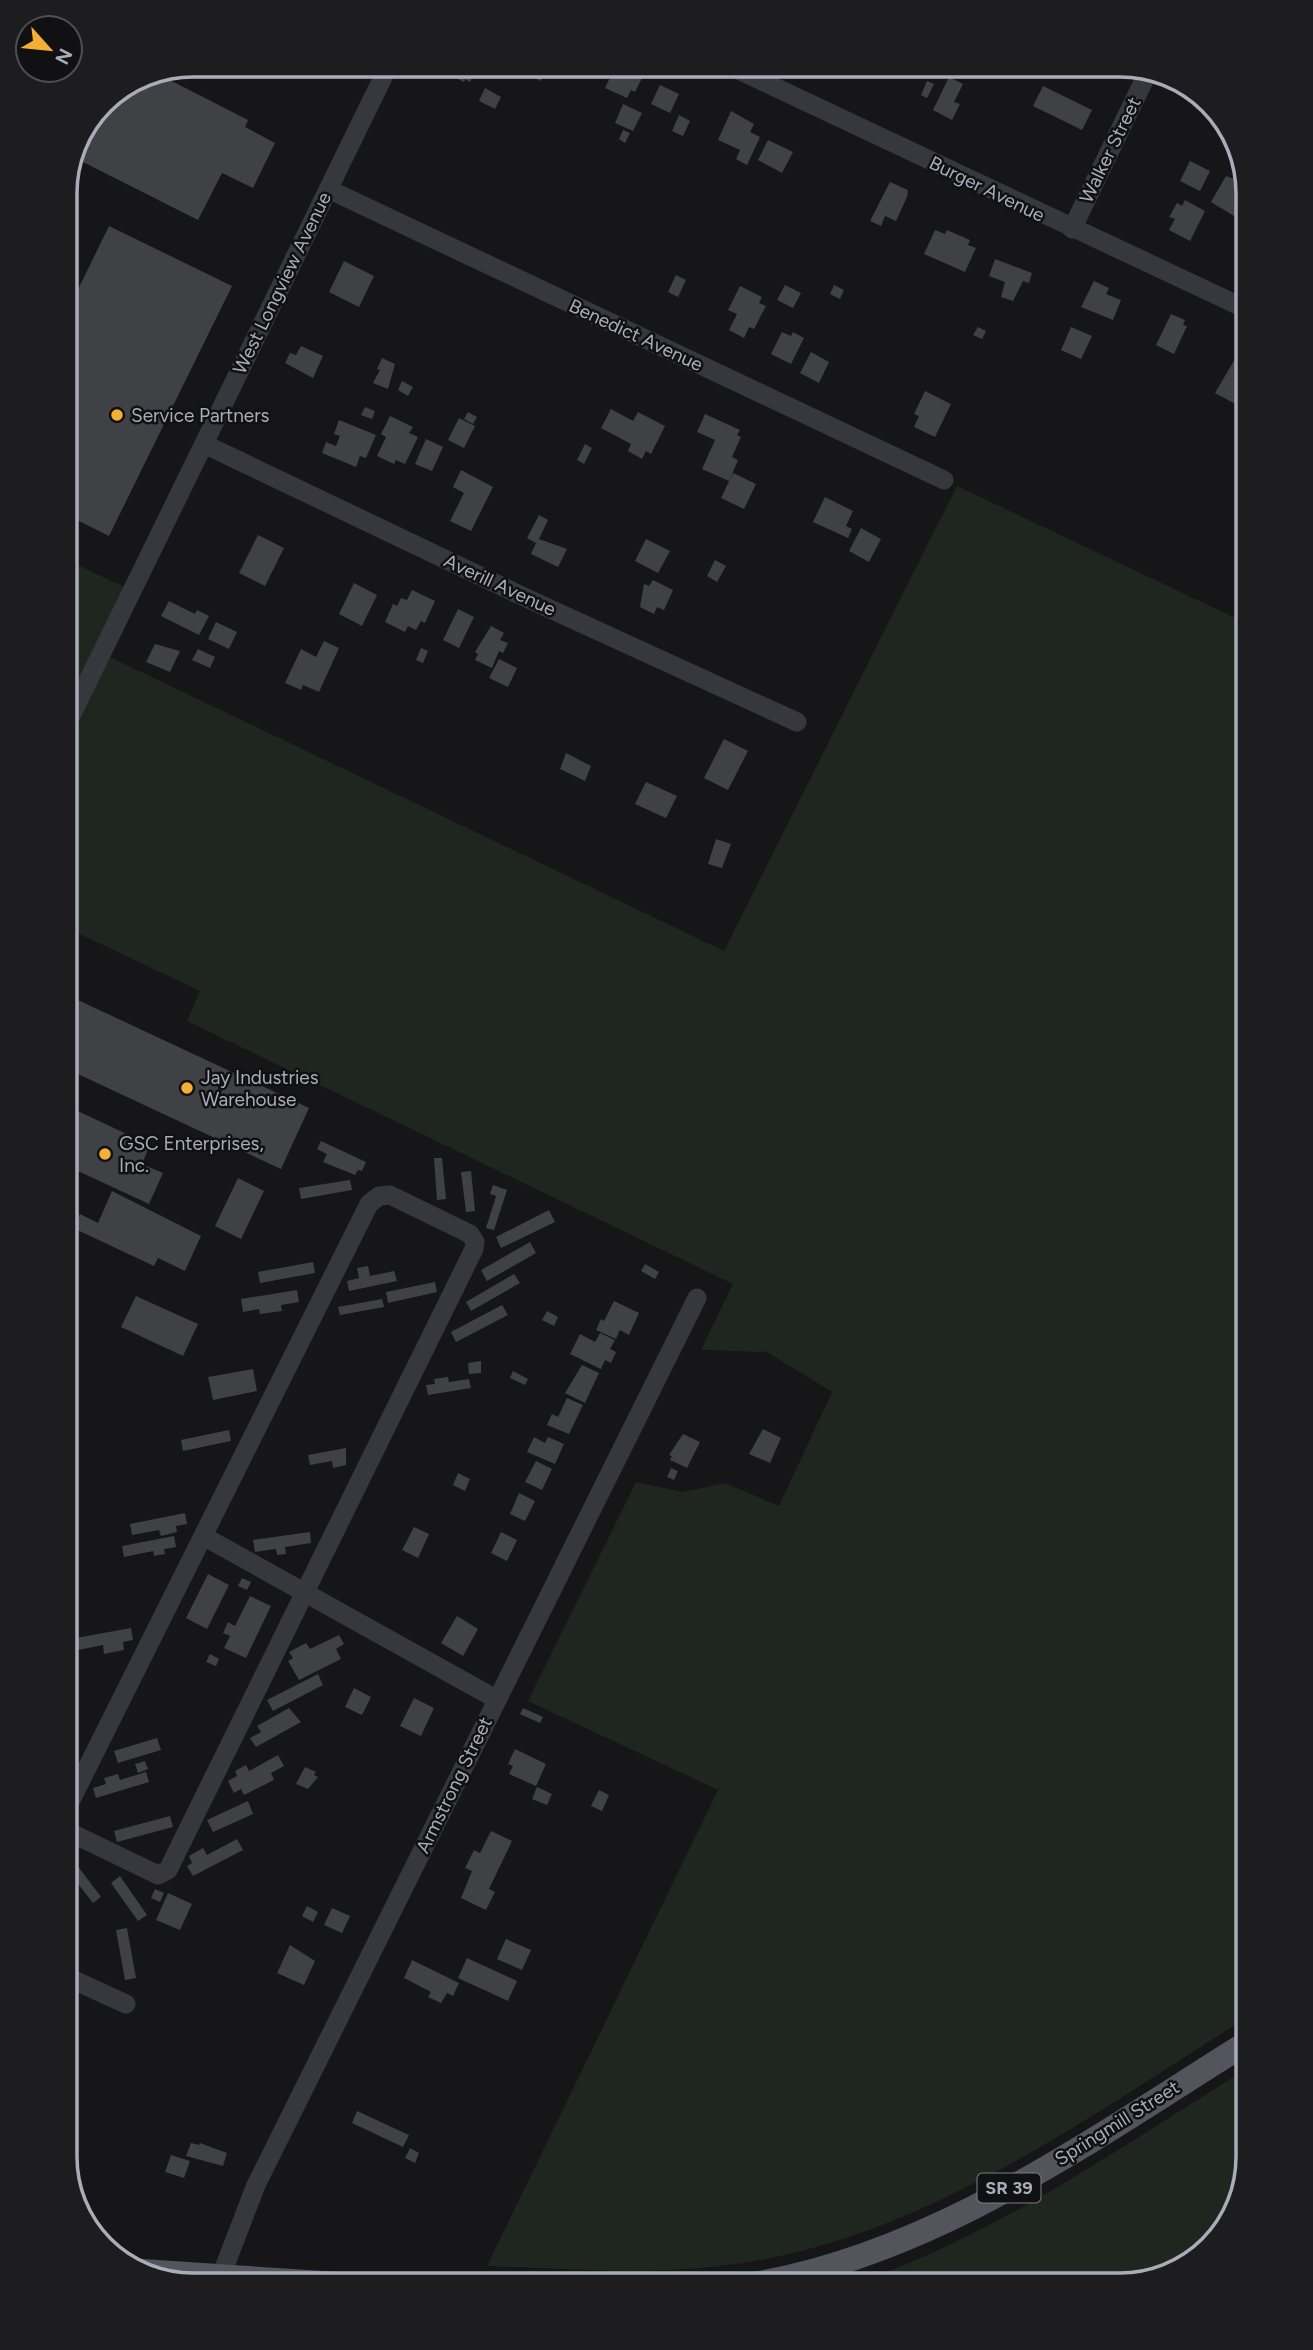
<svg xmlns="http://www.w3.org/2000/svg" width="1313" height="2350" font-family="Figtree,sans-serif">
<rect width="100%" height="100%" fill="#161618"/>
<path fill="#1e261f" d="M957 486 1248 624V2017C1084 2119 918 2244 720 2266 642 2275 565 2269 487 2266L718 1790 528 1701 636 1482 683 1492 725 1483 779 1506 832 1392 767 1352 701 1350 733 1284 187 1021 200 991 65 927V749L110 657 724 951Z
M65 559 124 587 65 709Z
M1248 2068V2158L1227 2228 1170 2275 1120 2285H851C995 2237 1120 2147 1248 2068Z"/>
<path fill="#404145" d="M440 65H473L471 69 475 71 470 82 465 79 464 82 438 69Z
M534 68 544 73 541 81 530 76Z
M614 69 642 78 635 92 631 90 627 98 605 88Z
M154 72 248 120 245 127 275 143 253 188 222 173 198 220 77 159 103 102 144 74Z
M949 77 963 84 954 102 960 104 952 120 933 110Z
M927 81 934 84 927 98 921 95Z
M660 85 679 94 670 113 651 104Z
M1043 86 1092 110 1082 130 1033 106Z
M485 88 501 97 495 109 479 101Z
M623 104 642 113 633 131 615 123Z
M731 111 754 124 750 132 760 137 747 165 736 159 740 150 718 140Z
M679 115 690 121 683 136 672 131Z
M623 130 630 133 625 143 619 139Z
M768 140 793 152 782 173 758 160Z
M1190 161 1210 171 1200 191 1180 181Z
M1226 176 1236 180 1234 185 1248 192V213L1244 222 1211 202Z
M890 182 908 190 907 197 896 221 885 216 881 226 870 221Z
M1185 200 1205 211 1190 241 1169 230 1175 219 1169 217 1177 203 1182 206Z
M109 226 232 286 109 536 65 514V316Z
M935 230 945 234 947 230 970 240 968 245 976 248 965 272 924 254Z
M995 259 1032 273 1029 283 1023 281 1013 301 1001 297 1005 282 989 276Z
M344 261 374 276 359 307 329 292Z
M676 275 686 280 678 297 668 292Z
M1094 281 1109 288 1106 294 1121 300 1113 320 1081 307Z
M785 285 801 293 793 308 777 300Z
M834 285 844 290 840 299 830 294Z
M740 286 762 297 759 303 766 306 754 329 749 327 744 338 729 330 737 314 728 310Z
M1171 314 1185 320 1183 325 1187 326 1174 354 1156 345Z
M978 327 986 331 982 339 973 335Z
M1071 327 1092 336 1081 359 1061 350Z
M782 332 791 336 793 332 804 338 791 364 771 354Z
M301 346 323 356 313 378 285 363 290 353 296 355Z
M811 352 829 362 819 383 800 373Z
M382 358 395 364 388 389 373 383 380 370 377 369Z
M1235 359 1248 366V387L1239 406 1215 393Z
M402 381 413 387 408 396 398 390Z
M925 391 951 404 935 437 914 427 919 416 914 414Z
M365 407 375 411 372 419 361 415Z
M611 409 633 421 638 412 665 426 651 454 646 451 642 459 628 451 631 444 601 428Z
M468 412 477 417 473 424 464 419Z
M705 414 740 430 737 435 741 437 732 457 738 460 729 481 702 469 715 440 697 432Z
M390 416 413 427 409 433 418 437 405 464 396 460 394 464 377 456 386 437 381 434Z
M459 418 475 426 464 448 448 440Z
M339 420 376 435 366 458 360 456 356 467 322 453 326 442 336 446 340 436 334 434Z
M426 439 443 447 432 471 415 464Z
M585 444 592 448 584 464 577 460Z
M461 470 493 487 471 531 450 521 464 493 453 487Z
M733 473 756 484 744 509 721 498Z
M825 497 853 511 846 526 852 529 848 538 813 522Z
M539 515 548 520 539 539 567 549 558 567 531 554 536 543 527 538Z
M861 528 881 539 869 562 849 551Z
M258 535 284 548 265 586 239 573Z
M646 539 670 551 658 573 635 561Z
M715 560 726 566 717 582 707 576Z
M653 580 673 590 664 610 657 607 654 614 640 607 644 584 649 586Z
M354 583 377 595 362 626 339 614Z
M412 590 435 601 425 623 421 621 416 630 408 626 405 632 385 622 393 604 397 606 401 598 407 600Z
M169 601 195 614 197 610 209 616 199 635 161 616Z
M458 609 474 617 459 648 443 640Z
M216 622 237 632 229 649 208 639Z
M491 626 504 633 500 640 508 643 503 653 499 651 492 668 475 660 478 654 475 652Z
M324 641 339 648 319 692 303 685 301 690 285 683 301 649 316 657Z
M155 644 180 651 170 672 146 662Z
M421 648 428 651 423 663 416 660Z
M198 649 215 657 210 668 192 660Z
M499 659 517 668 508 687 489 678Z
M724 739 748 751 728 790 704 778Z
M566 753 591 766 585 781 560 769Z
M646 782 677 796 666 818 635 804Z
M716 839 731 844 722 868 708 864Z
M65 994 309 1108 281 1169 65 1068Z
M65 1105 150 1145 142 1164 163 1173 149 1204 65 1165Z
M321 1141 366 1162 362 1171 358 1170 355 1175 323 1162 327 1154 317 1149Z
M434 1158H442L446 1199 437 1200Z
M471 1171 475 1211 466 1212 461 1172Z
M238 1178 264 1191 241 1239 215 1226Z
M350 1180 352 1190 301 1199 299 1188Z
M493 1185 507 1190 494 1230 486 1228 496 1196 490 1194Z
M112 1191 201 1236 185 1271 158 1258 154 1266 73 1228 80 1214 98 1223Z
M549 1210 555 1222 501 1248 496 1237Z
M530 1242 536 1253 487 1281 481 1270Z
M313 1262 315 1273 260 1283 258 1272Z
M645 1264 659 1272 655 1279 641 1271Z
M368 1266 370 1276 394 1271 397 1281 349 1291 347 1281 359 1278 357 1268Z
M514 1274 520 1283 471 1311 466 1302Z
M435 1282 437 1292 388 1303 386 1292Z
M297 1290 299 1302 281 1305 282 1311 260 1314 259 1309 243 1312 241 1299Z
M136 1296 198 1324 183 1356 121 1327Z
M382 1299 384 1307 340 1315 338 1307Z
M614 1301 639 1313 629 1335 620 1330 616 1339 596 1330 601 1319 604 1321Z
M502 1305 508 1315 456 1342 451 1332Z
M547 1311 558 1317 554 1326 542 1320Z
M600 1333 615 1340 610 1349 616 1352 611 1363 605 1360 601 1369 570 1354 580 1334 595 1342Z
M481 1361V1373L469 1374 468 1363Z
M582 1365 599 1373 585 1403 565 1393Z
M253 1369 257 1391 213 1400 208 1377Z
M513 1371 528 1379 525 1385 510 1378Z
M448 1377 449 1382 469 1379 471 1388 428 1395 426 1385 435 1384 434 1379Z
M567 1398 583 1405 569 1434 547 1425 552 1414 558 1417Z
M763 1429 781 1438 770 1463 749 1454Z
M229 1430 231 1441 183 1451 181 1440Z
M683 1434 700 1442 687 1468 670 1460 672 1456 669 1455Z
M534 1437 545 1443 548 1437 564 1444 555 1464 527 1452Z
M346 1448V1465L333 1468 332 1461 310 1465 308 1455Z
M536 1461 552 1469 542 1490 525 1482Z
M671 1468 678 1471 674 1480 667 1477Z
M458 1473 470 1479 465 1491 453 1485Z
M519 1493 535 1501 525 1521 510 1514Z
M185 1513 187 1524 176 1526 177 1532 161 1536 159 1530 132 1535 130 1524Z
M414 1527 429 1534 418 1558 402 1550Z
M310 1532 311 1543 285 1547 286 1554 277 1555 276 1549 255 1552 253 1540Z
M501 1532 517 1540 507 1561 491 1553Z
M174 1536 176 1547 164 1549 165 1554 154 1556 153 1551 124 1557 122 1546Z
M208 1574 229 1585 207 1629 186 1618Z
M242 1578 251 1582 247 1590 238 1586Z
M250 1596 271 1606 246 1658 224 1648 230 1636 223 1633 228 1622 235 1626Z
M457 1616 478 1629 463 1656 441 1643Z
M131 1628 133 1640 123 1642 124 1650 104 1654 103 1645 78 1650 76 1638Z
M339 1635 344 1644 336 1649 341 1659 299 1680 288 1661 293 1658 289 1652 306 1643 310 1649Z
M210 1654 219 1659 216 1666 206 1662Z
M318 1674 323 1685 273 1711 267 1700Z
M354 1688 371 1697 362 1715 345 1707Z
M414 1698 434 1708 421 1736 400 1726Z
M289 1708 301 1722 256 1747 250 1738 261 1732 257 1726Z
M523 1708 543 1717 540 1723 520 1714Z
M157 1738 161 1750 118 1763 114 1751Z
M515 1749 546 1764 536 1786 509 1774 513 1766 508 1764Z
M278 1755 284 1766 271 1773 274 1780 244 1795 241 1789 234 1793 228 1781 237 1776 235 1771 246 1765 249 1771Z
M145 1761 148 1769 138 1773 135 1764Z
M305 1767 316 1772 314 1775 318 1777 308 1789 296 1784Z
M146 1772 149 1782 96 1798 93 1788 106 1784 104 1778 118 1774 120 1780Z
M537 1787 552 1794 547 1805 532 1799Z
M599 1790 609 1795 602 1811 591 1806Z
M248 1801 253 1814 213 1832 207 1820Z
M170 1816 173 1827 117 1842 114 1831Z
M491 1831 512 1841 489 1889 495 1892 486 1910 461 1898 472 1871 465 1868 474 1850 480 1853Z
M237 1839 243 1850 193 1876 187 1866 192 1863 189 1856 203 1848 207 1855Z
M65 1849 101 1897 93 1903 72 1876 70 1878 65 1871Z
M120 1876 147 1915 138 1921 111 1883Z
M155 1889 164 1893 160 1902 151 1898Z
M168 1893 192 1904 180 1930 156 1920Z
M307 1906 318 1912 313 1922 302 1916Z
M332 1908 350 1916 342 1933 324 1925Z
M127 1928 136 1978 125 1980 116 1930Z
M506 1939 531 1950 522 1970 497 1959Z
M290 1945 315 1961 304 1985 277 1973Z
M467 1958 517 1981 508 2001 458 1978Z
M412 1960 459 1983 453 1996 447 1993 441 2003 428 1997 431 1992 404 1978Z
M357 2111 409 2135 403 2147 352 2123Z
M191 2143 199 2145 200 2143 227 2153 223 2166 186 2156Z
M410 2148 419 2153 415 2163 405 2158Z
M171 2155 190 2161 184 2178 165 2172Z"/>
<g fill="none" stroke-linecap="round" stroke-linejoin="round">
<path stroke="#37383d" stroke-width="19" d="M728 65 1248 310
M328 189 944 480
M1072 229 1148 72
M204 444 524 597 797 722
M65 728 389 65
M203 1536 496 1699
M65 1830 158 1875 168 1870 474 1249 475 1242 470 1234 390 1195 379 1196 369 1204 65 1812
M65 1976 126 2004
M221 2276 256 2185 697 1298"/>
<path stroke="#53555c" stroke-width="24" d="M142 2271 353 2285
M748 2285C934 2255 1092 2139 1248 2042"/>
</g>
<g fill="#f2b134" stroke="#111113" stroke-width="2.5">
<circle cx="117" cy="415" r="7"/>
<circle cx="187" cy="1088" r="7"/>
<circle cx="105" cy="1154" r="7"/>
</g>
<g text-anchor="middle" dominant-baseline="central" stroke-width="5" stroke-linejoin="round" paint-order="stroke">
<rect fill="#111113" stroke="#7b7e86" stroke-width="2" x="977.5" y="2173.5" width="63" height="29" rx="5"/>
<g font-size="18" font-weight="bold" fill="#a8adb8">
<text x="1009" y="2188">SR 39</text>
</g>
<g font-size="19" fill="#a8adb8" stroke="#111113">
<text transform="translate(1110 150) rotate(-64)">Walker Street</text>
<text transform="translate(987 189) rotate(26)">Burger Avenue</text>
<text transform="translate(282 283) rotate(-64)">West Longview Avenue</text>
<text transform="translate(636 335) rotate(25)">Benedict Avenue</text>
<text transform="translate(500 585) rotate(25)">Averill Avenue</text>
<text transform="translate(454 1785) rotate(-64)">Armstrong Street</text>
<text transform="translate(1117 2123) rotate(-32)">Springmill Street</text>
</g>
<g font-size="19" fill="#a8adb8" stroke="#111113" text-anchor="start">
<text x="131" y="415">Service Partners</text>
<text x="201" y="1077">Jay Industries<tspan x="201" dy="22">Warehouse</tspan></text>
<text x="119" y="1143">GSC Enterprises,<tspan x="119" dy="22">Inc.</tspan></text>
</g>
</g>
<path d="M0 0H1313V2350H0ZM193 77H1120A116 116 0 0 1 1236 193V2157A116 116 0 0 1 1120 2273H193A116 116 0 0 1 77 2157V193A116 116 0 0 1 193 77Z" fill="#1d1d20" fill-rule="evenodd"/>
<path fill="none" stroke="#a8adb8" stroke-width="3.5" d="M193 77H1120A116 116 0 0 1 1236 193V2157A116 116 0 0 1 1120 2273H193A116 116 0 0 1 77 2157V193A116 116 0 0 1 193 77Z"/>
<g transform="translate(49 49) rotate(117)"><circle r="33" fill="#111113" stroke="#4d4f55" stroke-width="2"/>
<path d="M0-5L12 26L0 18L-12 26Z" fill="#f2b134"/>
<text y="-10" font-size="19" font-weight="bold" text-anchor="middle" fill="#a8adb8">N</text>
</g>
</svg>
